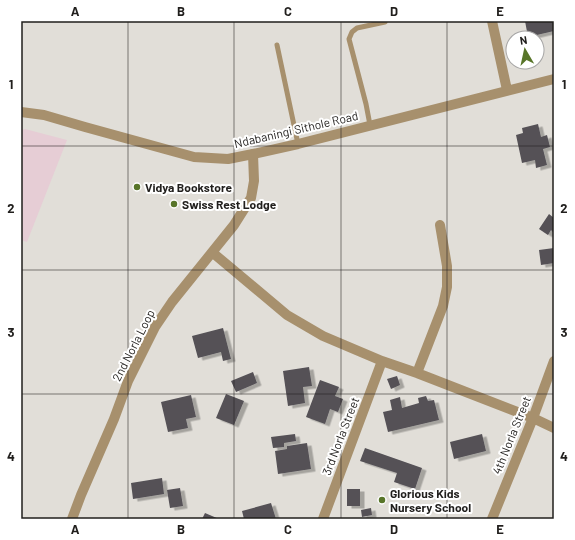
<svg xmlns="http://www.w3.org/2000/svg" width="575" height="540" font-family="Barlow,sans-serif">
<defs>
<filter id="shadow"><feDropShadow dx="4.5" dy="2.5" stdDeviation="0" flood-color="#0004"/></filter>
</defs>
<rect width="100%" height="100%" fill="#e1ded8"/>
<path fill="#e6cdd5" d="M25 129 67 140 27 242 21 240V130Z"/>
<path fill="#545156" filter="url(#shadow)" d="M525 21H554V31L528 37Z
M538 124 541 137 547 135 550 147 543 149 547 165 536 168 535 160 522 163 516 135 523 133 522 128Z
M549 214 554 218V233L551 230 548 235 539 229Z
M554 248V263L541 265 539 250Z
M223 328 231 359 223 361 221 352 198 358 192 336Z
M309 367 312 386 303 387 305 403 288 406 283 371Z
M253 372 257 383 236 392 231 381Z
M397 376 400 385 391 389 387 379Z
M320 380 339 387 335 396 343 399 338 412 330 409 325 424 306 417Z
M226 394 244 401 234 425 216 418Z
M191 395 196 417 186 419 188 428 168 432 161 402Z
M426 396 428 401 434 400 439 420 388 432 383 412 392 410 390 400 400 397 402 408 419 403 418 398Z
M295 434 296 441 284 443V447L273 448 271 437Z
M482 434 486 451 454 459 450 442Z
M307 443 311 469 278 474 275 451 287 449V446Z
M365 448 422 468 415 489 394 482 397 473 360 461Z
M162 478 164 494 133 499 131 483Z
M180 488 183 506 170 508 167 490Z
M347 489H360V506H347Z
M271 503 276 519H244L242 511Z
M371 508 372 515 362 517 361 510Z
M205 513 219 519H202Z"/>
<g fill="none" stroke-linecap="round" stroke-linejoin="round">
<path stroke="#a7906d" stroke-width="5" d="M277 45 298 144
M370 125 366 104 349 39 352 32 357 28 385 22"/>
<path stroke="#a7906d" stroke-width="10" d="M213 253 287 315 323 336 382 361 417 373 533 418 554 428
M417 373 443 306 447 287V266L440 225
M72 519 81 495 114 419 128 381 155 327 172 302 234 225 251 198 254 181 253 154
M323 519 382 361
M492 519 533 418 554 361"/>
<path stroke="#a7906d" stroke-width="10" d="M492 21 507 90
M21 112 44 115 85 127 194 157 228 159 253 154 298 144 554 79"/>
</g>
<path fill="none" stroke="#211f1d" stroke-width="1" stroke-opacity="0.55" d="M128 21V519M234 21V519M341 21V519M447 21V519M21 146H554M21 270H554M21 394H554"/>
<g fill="#587529" stroke="#fff" stroke-width="1.5">
<circle cx="137" cy="187" r="4"/>
<circle cx="174" cy="204" r="4"/>
<circle cx="382" cy="500" r="4"/>
</g>
<g text-anchor="middle" dominant-baseline="central" stroke-width="4" stroke-linejoin="round" paint-order="stroke">
<g font-size="12" fill="#211f1d" stroke="#fff">
<text transform="translate(296 129) rotate(-13)">Ndabaningi Sithole Road</text>
<text transform="translate(133 345) rotate(-63)">2nd Norla Loop</text>
<text transform="translate(511 435) rotate(-68)">4th Norla Street</text>
<text transform="translate(340 436) rotate(-69)">3rd Norla Street</text>
</g>
<g font-size="12" font-weight="bold" fill="#211f1d" stroke="#fff" text-anchor="start">
<text x="145" y="187">Vidya Bookstore</text>
<text x="182" y="204">Swiss Rest Lodge</text>
<text x="390" y="493">Glorious Kids<tspan x="390" dy="14">Nursery School</tspan></text>
</g>
</g>
<rect width="575" height="540" fill="none" stroke="#ffffff" stroke-width="44"/>
<g transform="translate(525 50) rotate(351)"><circle r="19" fill="#ffffff" stroke="#a6a5a5"/>
<path d="M0-3L7 15L0 10L-7 15Z" fill="#587529"/>
<text y="-6" font-size="11" font-weight="bold" text-anchor="middle" fill="#211f1d">N</text>
</g>
<rect x="22" y="22" width="531" height="496" fill="none" stroke="#211f1d" stroke-width="1.5"/>
<g font-size="13" text-anchor="middle" font-weight="bold" fill="#211f1d">
<text x="75" y="16">A</text>
<text x="181" y="16">B</text>
<text x="288" y="16">C</text>
<text x="394" y="16">D</text>
<text x="500" y="16">E</text>
<text x="11" y="89">1</text>
<text x="564" y="89">1</text>
<text x="11" y="213">2</text>
<text x="564" y="213">2</text>
<text x="11" y="337">3</text>
<text x="564" y="337">3</text>
<text x="11" y="461">4</text>
<text x="564" y="461">4</text>
<text x="75" y="534">A</text>
<text x="181" y="534">B</text>
<text x="288" y="534">C</text>
<text x="394" y="534">D</text>
<text x="500" y="534">E</text>
</g>
</svg>
